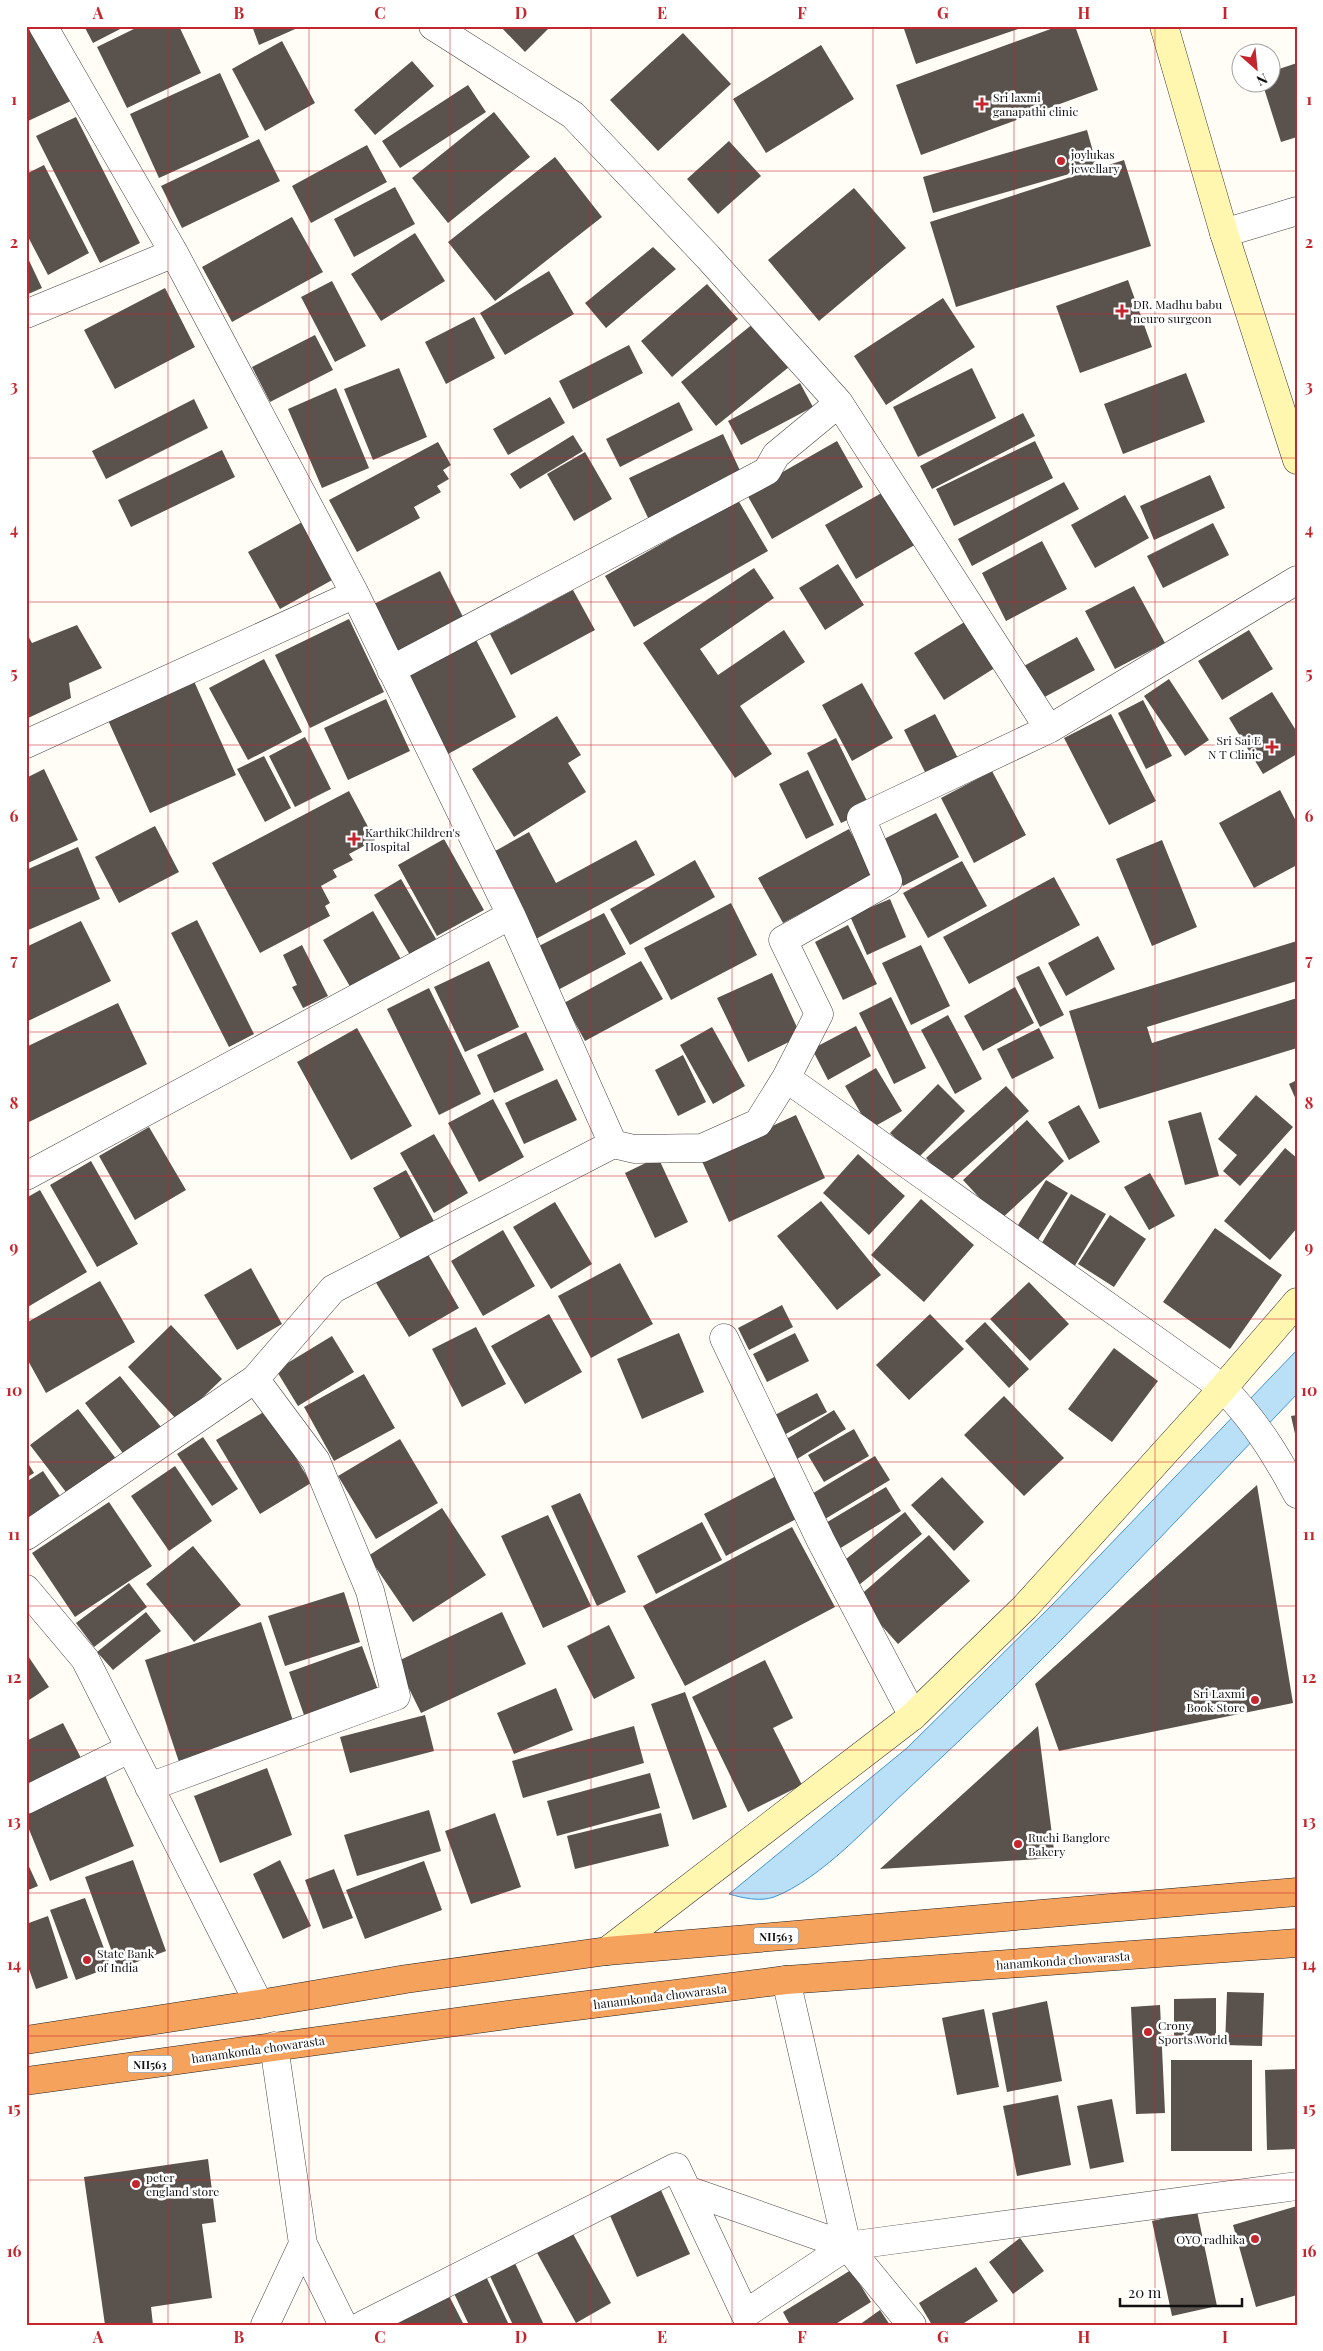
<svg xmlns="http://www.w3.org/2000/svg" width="1323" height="2351" font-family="'Playfair Display',serif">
<rect width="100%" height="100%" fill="#fffdf5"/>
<path fill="#b9e0f7" stroke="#3f96cf" d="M1297 1350V1394C1169 1528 1043 1664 907 1790 870 1824 821 1879 774 1897 760 1902 743 1898 729 1894L907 1748 1052 1605Z"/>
<path fill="#5a524d" d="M31 26 75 99 26 122V28Z
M84 26H126L93 43Z
M140 26H179L201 73 127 108 97 47Z
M252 26H302L259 45Z
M500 26H551L525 52Z
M903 26H1024V27L916 64Z
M1059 26H1075L1098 90 921 155 896 85Z
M683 33 731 84 658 151 610 100Z
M282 41 315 103 265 131 232 69Z
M821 45 854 99 766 153 733 99Z
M412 61 434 86 375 135 354 110Z
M1297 63V137L1281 142 1262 82H1270V72Z
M220 73 249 137 159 178 130 114Z
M468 85 486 112 400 168 382 141Z
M494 112 530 157 448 223 412 178Z
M76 117 140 243 100 263 36 136Z
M1087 130 1097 166 933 213 923 177Z
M259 139 280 181 182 228 161 186Z
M729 141 761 176 718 214 687 179Z
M367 145 387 182 311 223 292 186Z
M555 157 602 217 495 301 448 242Z
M1124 160 1151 246 956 307 930 222Z
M44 165 89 253 48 275 26 233V174Z
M395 187 415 224 354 257 334 219Z
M854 188 906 248 819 321 768 260Z
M292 217 323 272 232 322 202 267Z
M415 233 445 281 381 321 351 274Z
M653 247 676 269 606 328 585 303Z
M26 254 42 288 26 295Z
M549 271 574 314 505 355 480 313Z
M1128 280 1152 347 1080 373 1056 306Z
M332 281 366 346 335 362 301 297Z
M707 284 738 319 672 377 641 341Z
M165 288 195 347 115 389 84 330Z
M943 298 975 347 886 405 854 356Z
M474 317 495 358 446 384 425 342Z
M754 323 789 367 716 426 681 382Z
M315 335 333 370 270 402 252 367Z
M629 345 643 373 573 409 559 381Z
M399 368 427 437 373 460 344 389Z
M972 368 996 418 918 457 893 407Z
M1186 373 1205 422 1123 454 1104 404Z
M800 383 813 407 741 445 728 421Z
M336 388 369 468 322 488 288 409Z
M550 397 565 423 508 455 493 429Z
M194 399 208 428 106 479 92 451Z
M679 402 693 430 620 467 606 439Z
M1023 413 1035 436 932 489 920 466Z
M723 434 743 477 650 522 629 478Z
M573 435 583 451 520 489 510 474Z
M837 441 863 487 772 539 746 493Z
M1035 441 1053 478 954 526 936 489Z
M438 442 451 465 443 470 449 479 437 486 441 492 414 507 420 518 357 552 329 500Z
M222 450 235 477 131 527 118 500Z
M585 452 612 499 574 521 547 474Z
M1210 475 1225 508 1154 540 1140 506Z
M1064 482 1079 509 972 566 958 539Z
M894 486 925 539 856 579 825 525Z
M1125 495 1149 538 1095 568 1071 525Z
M738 500 768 551 634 627 605 576Z
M302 522 334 579 280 609 248 552Z
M1213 523 1229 555 1163 588 1147 556Z
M1042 541 1067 589 1006 621 982 573Z
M838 564 864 605 825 630 799 588Z
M754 568 774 598 700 649 718 675 784 630 805 662 740 706 772 754 735 778 643 643Z
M440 571 465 621 397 656 372 605Z
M1134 586 1165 643 1115 669 1085 611Z
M573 590 595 630 511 675 490 634Z
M971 618 1001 664 944 700 914 653Z
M349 619 384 692 310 728 275 655Z
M77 625 102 668 69 683 71 698 26 719V632L32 643Z
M1249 630 1273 669 1222 700 1198 661Z
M474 636 516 717 448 754 406 673Z
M1077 637 1095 670 1039 700 1022 667Z
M264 659 302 732 248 760 209 688Z
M193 679 236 775 150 813 107 718Z
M1169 679 1209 740 1185 756 1144 696Z
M862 683 893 738 852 761 822 705Z
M1272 692 1297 732V754L1263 774 1229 718Z
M386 699 410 751 348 780 324 728Z
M1143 700 1172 756 1146 769 1118 713Z
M935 714 961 764 929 780 904 730Z
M1111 714 1156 801 1109 825 1064 738Z
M557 716 581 755 568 763 586 792 514 837 472 769Z
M305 737 331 789 295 807 269 756Z
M836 738 871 809 841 823 807 753Z
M264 756 291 808 265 822 237 769Z
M44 769 78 840 28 863 26 778Z
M808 770 834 825 806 839 779 784Z
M992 771 1026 835 974 863 941 798Z
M1280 790 1297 823V865L1254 888 1219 823Z
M349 791 375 840 349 854 353 860 333 870 337 877 321 886 330 903 325 906 330 916 260 953 212 863Z
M936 813 959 857 903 886 880 841Z
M155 826 179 872 119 903 95 857Z
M849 829 874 874 783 923 758 878Z
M529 832 556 883 636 840 655 875 534 940 488 855Z
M444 839 484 910 437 936 398 865Z
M1162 840 1197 927 1152 946 1116 859Z
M78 847 100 899 26 931V870Z
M695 860 715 897 630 945 610 909Z
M962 861 987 906 928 938 903 893Z
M1054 877 1080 925 969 984 943 937Z
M401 879 436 939 410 955 374 895Z
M890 899 906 937 867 955 850 916Z
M731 903 757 955 671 1000 644 948Z
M373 911 402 961 352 990 323 940Z
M604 913 626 954 556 991 533 949Z
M197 920 254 1034 229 1047 171 933Z
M81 921 111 981 26 1022V947Z
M848 925 877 984 843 1000 815 942Z
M1098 936 1115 969 1066 996 1048 963Z
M1297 941V981L1147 1027 1152 1043 1297 998V1048L1099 1109 1069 1011Z
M302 945 328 996 303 1008 292 987 297 985 283 955Z
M921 945 950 1006 911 1025 882 963Z
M489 961 519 1027 465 1052 434 987Z
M641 961 663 999 585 1041 564 1003Z
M1039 966 1064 1015 1040 1027 1016 977Z
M772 973 801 1036 748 1062 717 998Z
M1015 987 1034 1023 983 1051 964 1016Z
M429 988 481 1094 439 1115 387 1009Z
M891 997 926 1068 894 1084 859 1013Z
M118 1003 147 1064 29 1122 26 1116V1047Z
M948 1015 982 1079 955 1094 921 1030Z
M856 1026 871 1056 828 1080 812 1049Z
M712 1027 745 1086 713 1104 680 1045Z
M357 1028 412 1126 351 1160 297 1062Z
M1039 1028 1054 1058 1012 1079 997 1049Z
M526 1032 544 1070 494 1093 477 1055Z
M683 1055 706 1102 678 1116 655 1070Z
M876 1068 902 1111 870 1129 845 1086Z
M557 1079 577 1120 524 1144 505 1103Z
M1297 1080V1102L1289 1084Z
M938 1084 965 1111 917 1159 890 1133Z
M1006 1086 1029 1111 948 1183 926 1158Z
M1256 1095 1293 1127 1240 1186 1223 1171 1237 1155 1218 1139Z
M493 1099 524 1157 479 1182 448 1123Z
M1079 1105 1100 1142 1069 1160 1048 1122Z
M1201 1112 1219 1176 1185 1185 1168 1121Z
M796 1115 825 1178 729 1222 701 1159Z
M1027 1120 1064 1161 1000 1220 963 1180Z
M149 1127 186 1190 135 1220 99 1156Z
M434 1134 468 1193 434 1213 400 1153Z
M1285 1148 1297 1158V1228L1270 1260 1224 1221Z
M858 1154 905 1196 869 1235 823 1193Z
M658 1157 688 1222 655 1238 625 1173Z
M91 1161 138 1244 97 1267 50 1185Z
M406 1170 435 1223 402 1241 373 1188Z
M1150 1173 1175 1216 1149 1230 1124 1187Z
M1046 1180 1068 1193 1034 1246 1013 1233Z
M40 1190 87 1272 26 1308V1198Z
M1071 1194 1106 1214 1074 1267 1040 1246Z
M921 1199 974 1245 924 1302 871 1255Z
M821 1201 881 1275 837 1310 777 1236Z
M555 1202 592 1264 551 1289 513 1227Z
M1110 1215 1146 1239 1114 1287 1078 1264Z
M1215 1228 1282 1275 1230 1349 1163 1302Z
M503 1230 535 1286 483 1316 451 1261Z
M426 1251 459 1308 409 1337 375 1281Z
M620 1263 653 1324 591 1358 558 1296Z
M251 1268 282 1324 237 1350 204 1295Z
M100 1281 135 1342 46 1393 26 1357V1323Z
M1029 1282 1069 1324 1030 1361 990 1319Z
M782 1305 793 1327 749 1350 738 1328Z
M549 1314 582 1372 525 1404 491 1346Z
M930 1314 964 1349 909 1400 876 1365Z
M985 1322 1029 1369 1009 1388 965 1341Z
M171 1325 222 1379 178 1421 128 1367Z
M476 1327 506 1384 462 1407 432 1349Z
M679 1333 704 1392 642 1419 617 1359Z
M795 1333 809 1361 767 1382 753 1354Z
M332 1336 354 1372 298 1406 276 1370Z
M1114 1348 1158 1381 1112 1442 1068 1409Z
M364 1374 395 1428 334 1461 304 1407Z
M120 1376 161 1427 125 1456 85 1403Z
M817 1393 827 1412 782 1436 773 1416Z
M1004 1396 1064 1458 1024 1496 964 1435Z
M78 1409 117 1460 69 1496 30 1445Z
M267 1410 311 1483 260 1514 216 1440Z
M834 1410 846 1429 797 1459 785 1440Z
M1297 1415V1437L1296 1438 1291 1416Z
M854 1429 869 1456 824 1482 808 1455Z
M203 1437 238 1489 212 1506 177 1454Z
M400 1439 438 1503 376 1539 338 1476Z
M875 1456 890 1480 825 1519 810 1495Z
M26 1460 34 1473 26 1478Z
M175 1466 212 1521 169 1551 131 1496Z
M43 1471 64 1502 26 1528V1482Z
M778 1475 800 1517 726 1556 704 1514Z
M942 1477 984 1522 954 1551 911 1505Z
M1257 1485 1293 1703 1059 1751 1035 1684Z
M886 1487 901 1511 839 1549 824 1524Z
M580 1493 626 1592 597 1606 551 1506Z
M109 1502 152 1566 75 1617 32 1553Z
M442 1508 486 1575 413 1622 368 1556Z
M905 1512 922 1534 859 1585 841 1563Z
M548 1515 591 1606 543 1628 501 1536Z
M702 1522 722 1560 656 1594 637 1556Z
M792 1527 835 1607 685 1686 643 1606Z
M929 1535 970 1581 898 1644 857 1598Z
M193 1546 241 1605 194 1642 146 1584Z
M129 1583 147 1607 94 1647 76 1623Z
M344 1592 360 1642 285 1666 268 1616Z
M146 1612 161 1631 113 1670 97 1652Z
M502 1612 526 1664 421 1713 396 1662Z
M261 1622 294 1724 179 1762 145 1660Z
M609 1625 635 1678 594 1699 567 1646Z
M362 1646 378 1690 304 1715 289 1672Z
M26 1653 49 1687 26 1702Z
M765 1660 793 1718 773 1728 802 1785 748 1812 692 1697Z
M556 1688 573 1730 514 1754 497 1713Z
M685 1692 727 1807 693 1820 651 1704Z
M425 1715 434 1751 350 1773 340 1737Z
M63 1723 81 1758 29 1784 26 1779V1741Z
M634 1726 644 1763 523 1798 512 1761Z
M1038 1726 1055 1858 880 1869Z
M267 1768 292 1835 220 1863 194 1796Z
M650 1773 660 1808 557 1836 547 1801Z
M105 1775 134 1846 50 1881 26 1822V1806Z
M429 1810 441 1851 357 1876 344 1835Z
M495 1813 521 1887 471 1904 445 1831Z
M661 1813 669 1846 575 1869 567 1836Z
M26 1860 38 1886 26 1891Z
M133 1860 166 1951 118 1969 85 1877Z
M280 1860 311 1926 283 1939 253 1874Z
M424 1861 442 1910 365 1939 346 1890Z
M334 1869 353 1918 323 1929 305 1880Z
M85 1898 111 1967 76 1980 50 1910Z
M48 1916 68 1978 36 1989 26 1961V1924Z
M1227 1992 1264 1993 1262 2046 1225 2045Z
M1216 1998V2043L1174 2044V1999Z
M1047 2001 1062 2081 1007 2092 992 2013Z
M1160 2005 1165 2113 1136 2114 1131 2007Z
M984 2009 999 2087 957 2095 942 2018Z
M1171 2060H1252V2151H1171Z
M1297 2069V2149L1267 2150 1265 2070Z
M1058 2095 1071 2165 1017 2176 1003 2106Z
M1112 2099 1124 2162 1090 2169 1077 2106Z
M208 2159 216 2222 202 2224 212 2298 151 2307 153 2325H105L84 2177Z
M660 2188 690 2254 637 2277 608 2211Z
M1297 2206V2295L1256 2307 1233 2225Z
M1197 2211 1217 2306 1172 2316 1152 2221Z
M572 2232 611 2303 576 2323 536 2251Z
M1020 2238 1044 2271 1013 2294 989 2262Z
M514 2261 544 2325H513L489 2274Z
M976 2267 998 2301 961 2325H932L919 2303Z
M851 2270 871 2302 834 2325H790L783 2312Z
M484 2272 509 2325H469L451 2287Z
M445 2288 464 2325H398L393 2315Z
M880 2310 890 2325H859Z"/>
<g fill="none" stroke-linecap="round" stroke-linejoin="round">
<defs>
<path id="street" d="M43 26 174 253 355 594 511 915 613 1144 634 1149 702 1148 758 1123 786 1078 1223 1388C1255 1421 1275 1453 1297 1494
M433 26 573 115 708 257 839 403 1049 729
M1224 233 1297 211
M26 314 174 253
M391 670 767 471 776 455 839 403
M26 744 355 594
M786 1078 819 1014 783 940 888 881 861 818 1049 729 1297 580
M26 1176 511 915
M724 1338 821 1541 913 1716
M255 1379 333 1289 613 1144
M26 1536 255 1379 316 1461 370 1591 396 1696 149 1787
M26 1589 85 1659 259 2004
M26 1800 129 1749
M786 1980 847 2246 912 2325
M274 2046 303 2244 343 2325
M687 2190 847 2246
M265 2325 303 2244
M363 2325 676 2167 745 2314 847 2246 1297 2186"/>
<path id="secondary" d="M1164 26 1224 233 1297 460
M607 1951 913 1716 1025 1607 1223 1388 1297 1302"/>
<path id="highway" d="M26 2040 259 2004 406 1979 607 1951 1297 1892
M26 2081 514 2014 786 1980 1297 1943"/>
</defs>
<use href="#street" stroke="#444" stroke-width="29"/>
<use href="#secondary" stroke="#333" stroke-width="29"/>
<use href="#highway" stroke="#222" stroke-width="29"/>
<use href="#street" stroke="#fff" stroke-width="28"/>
<use href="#secondary" stroke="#fff6b0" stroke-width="28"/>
<use href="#highway" stroke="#f5a25d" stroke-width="28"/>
</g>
<path fill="none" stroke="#c4262e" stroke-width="1" stroke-opacity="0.55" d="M168 26V2325M309 26V2325M450 26V2325M591 26V2325M732 26V2325M873 26V2325M1014 26V2325M1155 26V2325M26 171H1297M26 314H1297M26 458H1297M26 602H1297M26 745H1297M26 888H1297M26 1032H1297M26 1176H1297M26 1319H1297M26 1462H1297M26 1606H1297M26 1750H1297M26 1893H1297M26 2036H1297M26 2180H1297"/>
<g fill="#c4262e" stroke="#fff" stroke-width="2">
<path d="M979.5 96.5h5v5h5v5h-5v5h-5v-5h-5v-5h5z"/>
<circle cx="1061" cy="161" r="5"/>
<path d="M1119.5 303.5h5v5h5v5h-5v5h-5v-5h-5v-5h5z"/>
<path d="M1269.5 739.5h5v5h5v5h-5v5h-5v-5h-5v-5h5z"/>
<path d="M351.5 831.5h5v5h5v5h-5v5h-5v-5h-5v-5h5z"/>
<circle cx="1255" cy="1700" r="5"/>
<circle cx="1018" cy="1844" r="5"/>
<circle cx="87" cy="1960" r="5"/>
<circle cx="1148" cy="2032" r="5"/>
<circle cx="136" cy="2184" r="5"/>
<circle cx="1255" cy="2239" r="5"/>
</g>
<g text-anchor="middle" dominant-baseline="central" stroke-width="5" stroke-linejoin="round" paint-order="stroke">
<g fill="#fff" stroke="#585858" stroke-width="1">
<rect x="753.5" y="1927.5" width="45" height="17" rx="4"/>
<rect x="127.5" y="2055.5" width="45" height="17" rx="4"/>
</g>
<g font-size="11" font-weight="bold" fill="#111">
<text x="776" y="1936">NH563</text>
<text x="150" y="2064">NH563</text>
</g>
<g font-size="12" fill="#111" stroke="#fff" text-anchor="start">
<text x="993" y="97">Sri laxmi<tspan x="993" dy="14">ganapathi clinic</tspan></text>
<text x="1071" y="154">joylukas<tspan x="1071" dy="14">jewellary</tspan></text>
<text x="1133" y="304">DR. Madhu babu<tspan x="1133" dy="14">neuro surgeon</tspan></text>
<text x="1261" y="740" text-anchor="end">Sri Sai E<tspan x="1261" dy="14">N T Clinic</tspan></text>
<text x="365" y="832">KarthikChildren's<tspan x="365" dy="14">Hospital</tspan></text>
<text x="1245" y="1693" text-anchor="end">Sri Laxmi<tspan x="1245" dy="14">Book Store</tspan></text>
<text x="1028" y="1837">Ruchi Banglore<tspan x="1028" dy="14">Bakery</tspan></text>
<text x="97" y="1953">State Bank<tspan x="97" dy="14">of India</tspan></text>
<text x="1158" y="2025">Crony<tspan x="1158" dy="14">Sports World</tspan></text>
<text x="146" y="2177">peter<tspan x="146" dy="14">england store</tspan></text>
<text x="1245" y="2239" text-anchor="end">OYO radhika</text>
</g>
<g font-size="12" fill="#111" stroke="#fff">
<text transform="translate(1063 1960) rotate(-4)">hanamkonda chowarasta</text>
<text transform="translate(660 1996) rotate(-7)">hanamkonda chowarasta</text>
<text transform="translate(258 2049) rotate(-8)">hanamkonda chowarasta</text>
</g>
</g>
<rect width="1323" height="2351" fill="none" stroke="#ffffff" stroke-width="55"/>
<g transform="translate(1256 68) rotate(153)"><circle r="24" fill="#ffffff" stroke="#a0a0a0"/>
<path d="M0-4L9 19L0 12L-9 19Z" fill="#c4262e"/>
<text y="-8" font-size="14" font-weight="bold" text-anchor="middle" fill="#111111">N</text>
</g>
<path d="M1120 2298v8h122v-8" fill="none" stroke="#111111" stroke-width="2.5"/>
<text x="1128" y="2298" font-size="15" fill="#111111" stroke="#ffffff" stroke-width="4" paint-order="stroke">20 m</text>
<rect x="28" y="28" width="1268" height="2296" fill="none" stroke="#c4262e" stroke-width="2"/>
<g font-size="16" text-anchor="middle" font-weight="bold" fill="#c4262e">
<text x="98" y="19">A</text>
<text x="239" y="19">B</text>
<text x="380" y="19">C</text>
<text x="521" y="19">D</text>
<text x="662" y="19">E</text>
<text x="802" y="19">F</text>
<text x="943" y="19">G</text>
<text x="1084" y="19">H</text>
<text x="1225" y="19">I</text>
<text x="14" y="105">1</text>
<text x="1309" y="105">1</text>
<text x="14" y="248">2</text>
<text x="1309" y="248">2</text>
<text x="14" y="392">3</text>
<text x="1309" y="392">3</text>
<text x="14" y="535">4</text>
<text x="1309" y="535">4</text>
<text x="14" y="679">5</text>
<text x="1309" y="679">5</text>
<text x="14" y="822">6</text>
<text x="1309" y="822">6</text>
<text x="14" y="966">7</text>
<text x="1309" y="966">7</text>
<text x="14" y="1109">8</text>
<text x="1309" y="1109">8</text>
<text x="14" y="1253">9</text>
<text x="1309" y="1253">9</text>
<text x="14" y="1396">10</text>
<text x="1309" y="1396">10</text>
<text x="14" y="1540">11</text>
<text x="1309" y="1540">11</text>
<text x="14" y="1683">12</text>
<text x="1309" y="1683">12</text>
<text x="14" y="1827">13</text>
<text x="1309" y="1827">13</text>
<text x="14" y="1970">14</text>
<text x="1309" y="1970">14</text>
<text x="14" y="2114">15</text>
<text x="1309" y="2114">15</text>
<text x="14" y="2257">16</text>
<text x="1309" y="2257">16</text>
<text x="98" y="2343">A</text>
<text x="239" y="2343">B</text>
<text x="380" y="2343">C</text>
<text x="521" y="2343">D</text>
<text x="662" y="2343">E</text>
<text x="802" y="2343">F</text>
<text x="943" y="2343">G</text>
<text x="1084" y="2343">H</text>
<text x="1225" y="2343">I</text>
</g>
</svg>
